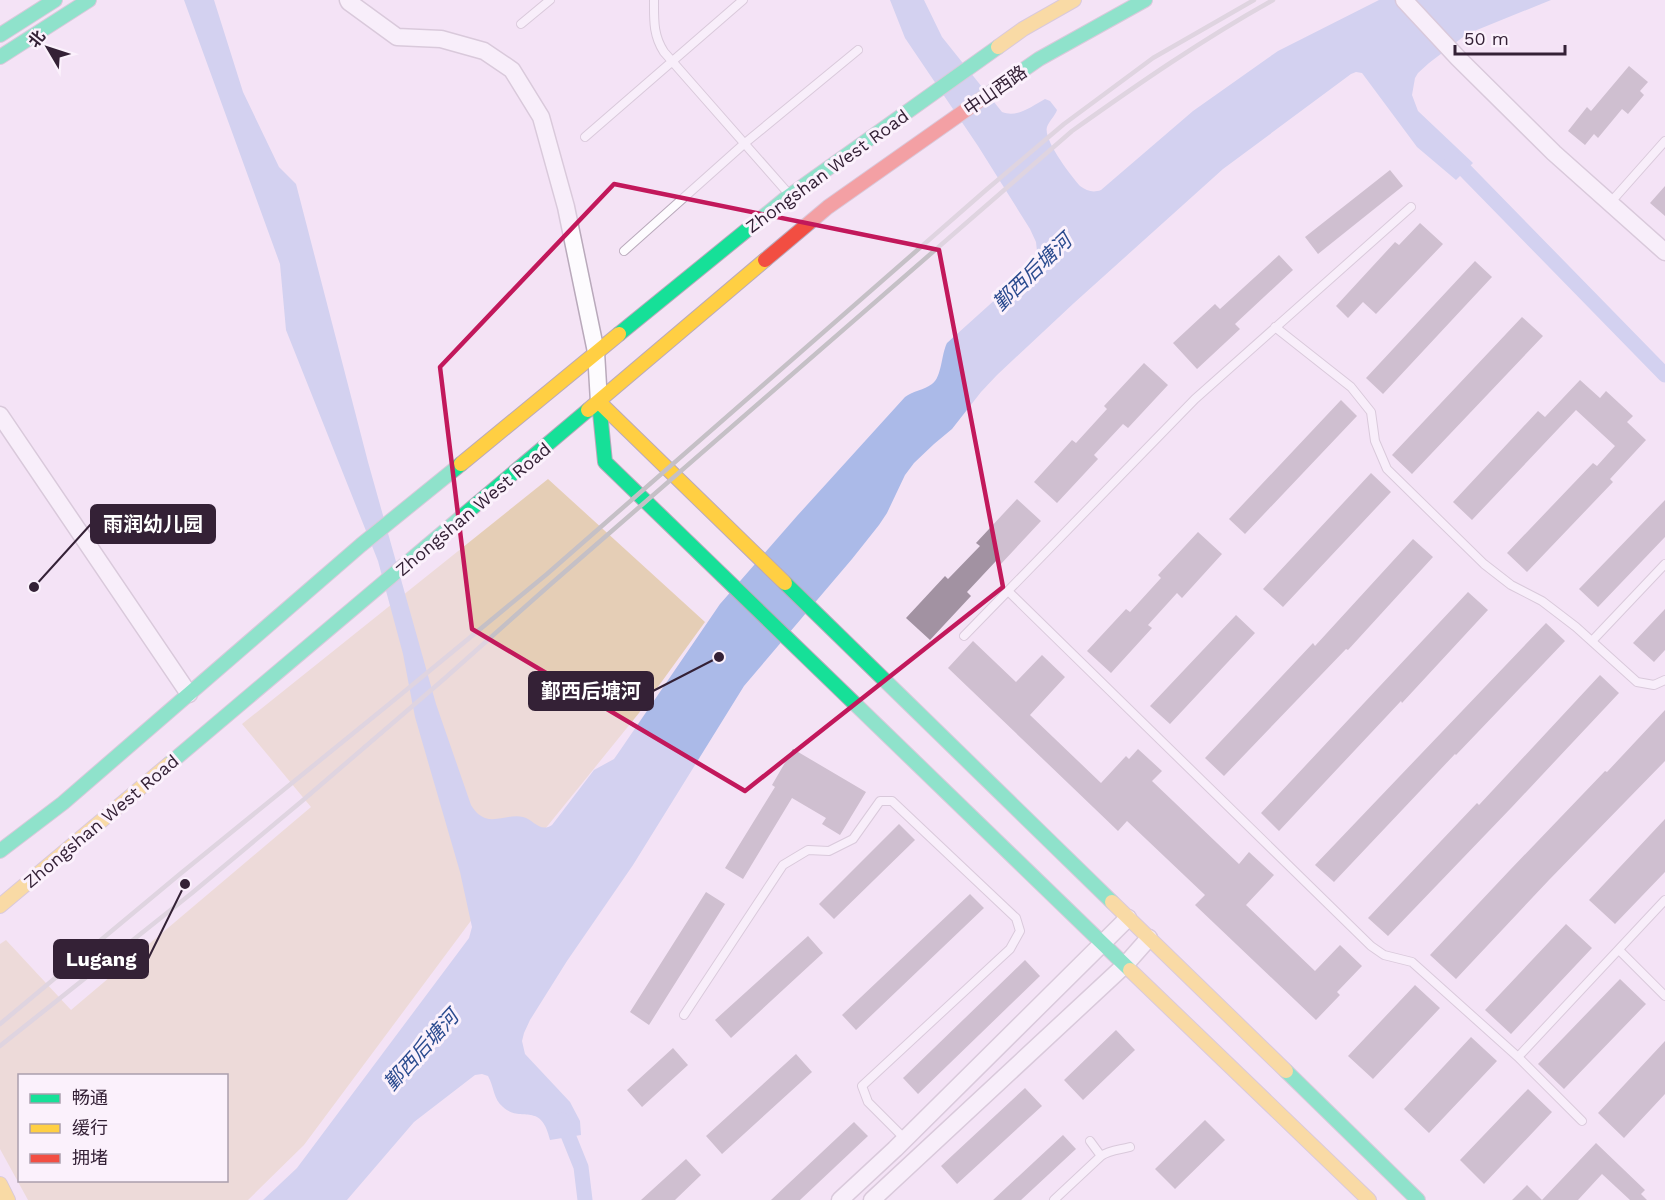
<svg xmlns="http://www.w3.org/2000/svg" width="1665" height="1200" font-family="'Work Sans','Noto Sans SC',sans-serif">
<rect width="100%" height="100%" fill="#f4e3f5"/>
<path fill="#e5ceb6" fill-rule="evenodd" d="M548 479 705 622 639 713 473 918 304 1145 248 1200H28L0 1149V944L6 940 71 1010 311 807 242 724ZM20 1076H226V1180H20Z"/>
<path fill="#abbae8" d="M184 0H214L243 92 279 167 296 184 368 462 436 704 471 805C475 811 478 815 485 818 497 822 510 814 523 817 534 820 540 833 552 825L594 770 614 759 621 749 720 604 797 516 905 397C913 391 924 390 932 384 942 377 941 355 947 343L1019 278 1035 260 1037 251 1036 242 1030 229 978 146 905 38 890 0H924L942 37 1002 112C1018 118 1032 106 1045 99L1050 101 1057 110C1055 116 1049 121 1047 127 1043 140 1071 176 1080 186 1087 191 1093 193 1101 190L1193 111 1268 58 1278 51 1379 0H1551L1467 34 1429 63 1418 73 1415 78 1412 95 1418 111 1473 163 1456 180 1417 147 1362 73 1356 72 1351 74 1223 169 1074 303 997 375 981 392 952 429 934 444 914 463 905 475 887 513 879 525 852 559 744 686 633 865 567 961 530 1020 524 1033 522 1041 525 1054 570 1102 580 1121 581 1135 550 1140C541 1100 521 1124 503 1107 493 1099 494 1086 488 1076L482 1074 475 1075 414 1122 347 1200H263L297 1168 469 938 472 927 460 872 415 717 403 654 378 561 286 330 280 264Z"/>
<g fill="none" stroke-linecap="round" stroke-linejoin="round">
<path stroke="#abbae8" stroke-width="15" d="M1452 157 1665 375
M562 1120 581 1167 585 1200"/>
</g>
<path fill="#a292a2" d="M1629 66 1648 82 1640 91 1644 95 1628 114 1622 109 1598 138 1594 134 1585 145 1568 131 1587 107 1591 111Z
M1390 170 1403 186 1318 254 1305 237Z
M1665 186V216L1650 203Z
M1420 223 1443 244 1376 314 1363 302 1348 318 1336 306 1395 242 1399 245Z
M1279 255 1293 270 1235 324 1240 329 1197 369 1173 343 1215 304 1220 309Z
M1475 261 1492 277 1383 394 1366 378Z
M1522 317 1543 336 1412 474 1392 455Z
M1144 363 1168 385 1128 428 1123 424 1094 455 1098 459 1057 503 1034 482 1072 440 1076 443 1107 409 1104 406Z
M1580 380 1600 398 1606 391 1633 416 1627 422 1646 440 1610 479 1613 482 1527 572 1507 553 1593 463 1597 466 1615 446 1576 410 1472 520 1453 502 1538 411 1545 417Z
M1341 400 1357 416 1245 534 1229 519Z
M1371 473 1391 492 1283 607 1263 589Z
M1017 499 1041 521 1000 565 996 561 967 592 971 596 930 640 906 618 945 576 948 579 980 546 976 543Z
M1665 500V537L1598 607 1579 589Z
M1198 532 1222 554 1182 598 1177 593 1148 625 1152 628 1111 673 1087 651 1126 609 1130 612 1161 578 1158 575Z
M1413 539 1433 557 1348 650 1346 649 1224 776 1205 758 1313 643 1315 646Z
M1468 592 1488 610 1402 703 1401 701 1279 831 1261 813Z
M1665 609V650L1654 662 1633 643Z
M1236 615 1255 633 1170 724 1150 706Z
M1546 623 1565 641 1456 755 1455 754 1334 882 1315 865Z
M973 641 1016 682 1042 655 1065 677 1030 715 1101 783 1126 756 1129 759 1138 749 1162 771 1152 781 1239 864 1249 852 1274 875 1246 905 1315 971 1340 945 1362 966 1337 992 1340 995 1316 1020 1195 905 1205 895 1127 821 1118 831 948 668Z
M1600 675 1619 693 1511 808 1388 936 1368 918 1477 803 1479 805Z
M1665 710V761L1549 880 1456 979 1430 955 1510 870 1605 771 1607 772Z
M793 749 866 792 840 835 822 824 826 818 792 798 743 879 725 868 775 787 772 785Z
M1665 819V872L1615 924 1589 900Z
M899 824 915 840 834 919 819 904Z
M706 892 725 904 649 1025 630 1012Z
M970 894 984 908 856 1030 842 1015Z
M1566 924 1592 948 1511 1034 1485 1010Z
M808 936 823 953 731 1038 715 1020Z
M1025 960 1040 976 918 1094 903 1078Z
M1620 979 1646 1004 1564 1089 1538 1064Z
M1415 985 1440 1008 1373 1079 1348 1056Z
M1116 1030 1135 1050 1083 1100 1064 1080Z
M1471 1037 1497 1061 1429 1133 1404 1109Z
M1665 1041V1094L1624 1138 1598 1113Z
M673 1048 688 1065 642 1107 627 1090Z
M796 1054 812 1072 722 1154 706 1136Z
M1025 1088 1042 1106 957 1184 941 1166Z
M1528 1089 1552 1112 1484 1184 1460 1160Z
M1205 1120 1225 1140 1175 1189 1155 1169Z
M854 1122 868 1136 800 1200H771Z
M1063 1135 1076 1149 1021 1200H993Z
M1596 1143 1645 1190 1641 1194 1647 1200H1630L1602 1174 1578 1200H1512L1527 1185 1542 1200Z
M686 1159 701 1175 675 1200H641Z"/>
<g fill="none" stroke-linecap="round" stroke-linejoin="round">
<defs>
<path id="lane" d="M654 0C654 20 653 35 664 52L788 193
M521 24 550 0
M585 137 743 0
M1610 203 1665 141
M624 251 745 143 858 50
M1275 327 1351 387 1371 412 1375 441 1387 469 1484 564 1511 585 1542 601 1576 627 1637 682 1654 685 1665 680
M1008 591 1371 946 1384 955 1412 962 1518 1057 1582 1121
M964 636 1195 399 1411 207
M1592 641 1665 564
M1619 950 1665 996
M684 1015 783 865 808 850 829 851 853 839 880 801H892L1016 918 1020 931 1010 949 862 1086 868 1102 905 1139
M1518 1057 1665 900
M1090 1141 1101 1156
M1054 1200 1101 1156C1110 1150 1119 1150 1130 1147"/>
<path id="street" d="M348 0 349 2 397 37 441 39 484 51 512 70 541 117 566 207 596 352 599 402
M1404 0 1458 58 1554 153 1665 252
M0 415 189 694
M840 1200 895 1149 1128 918
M872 1200 1126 964 1149 938"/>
<path id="fast" d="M0 35 55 0
M0 57 89 0
M980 100 1039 59 1145 0
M619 334 785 199 998 47
M599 402 605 462 1130 970
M785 583 1112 902
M169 764 588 410
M0 851 63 803 361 545 461 464
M1286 1071 1418 1200"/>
<path id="slow" d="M998 47 1023 29 1074 0
M599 402 785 583
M588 410 765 260
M461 464 619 334
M1112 902 1286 1071
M0 906 169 764
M1130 970 1369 1200
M0 1184 8 1200"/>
<path id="jam" d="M765 260 828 207 980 100"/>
</defs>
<use href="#lane" stroke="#b9a9bb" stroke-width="10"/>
<use href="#street" stroke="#b9a9bb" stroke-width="19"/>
<use href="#fast" stroke="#b9a9bb" stroke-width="16"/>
<use href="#slow" stroke="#b9a9bb" stroke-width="16"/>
<use href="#jam" stroke="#b9a9bb" stroke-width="16"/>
<use href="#lane" stroke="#fdfbfe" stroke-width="8"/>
<use href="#street" stroke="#fdfbfe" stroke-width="16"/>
<use href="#fast" stroke="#16e098" stroke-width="14"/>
<use href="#slow" stroke="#ffcf43" stroke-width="14"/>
<use href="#jam" stroke="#f24e42" stroke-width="14"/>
<path stroke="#c5c0c6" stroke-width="4.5" d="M0 1024 180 874 388 705 547 574 986 190 1064 124 1153 58 1254 0
M0 1046 192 893 302 801 444 679 552 583 1072 131C1138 84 1203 39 1273 0"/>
</g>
<path d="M0 0H1665V1200H0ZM614 184 939 250 1003 587 745 791 472 629 440 367Z" fill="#f4e3f5" fill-opacity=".55" fill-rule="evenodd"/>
<path fill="none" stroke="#c2185b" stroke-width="4.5" stroke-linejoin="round" d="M614 184 939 250 1003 587 745 791 472 629 440 367Z"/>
<g text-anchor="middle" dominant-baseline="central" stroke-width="6" stroke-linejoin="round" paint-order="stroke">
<g font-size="18" fill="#342136" stroke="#fbf1fc">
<text transform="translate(995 90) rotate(-35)">中山西路</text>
<text transform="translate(827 171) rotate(-36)">Zhongshan West Road</text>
<text transform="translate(473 509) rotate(-40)">Zhongshan West Road</text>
<text transform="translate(101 821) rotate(-40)">Zhongshan West Road</text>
</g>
<g font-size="20" font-style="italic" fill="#2b4b8f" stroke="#fbf1fc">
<text transform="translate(1032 272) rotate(-44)">鄞西后塘河</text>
<text transform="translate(421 1050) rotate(-48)">鄞西后塘河</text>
</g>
</g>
<path fill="none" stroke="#342136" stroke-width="2" d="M34 587L91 524M719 657L653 691M185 884L148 959"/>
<g fill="#342136" stroke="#fbf1fc" stroke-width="2">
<circle cx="34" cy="587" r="6"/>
<circle cx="719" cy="657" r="6"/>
<circle cx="185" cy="884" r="6"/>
</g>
<g fill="#342136" stroke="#342136" stroke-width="2">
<rect x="91" y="505" width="124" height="38" rx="6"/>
<rect x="529" y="672" width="124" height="38" rx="6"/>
<rect x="54" y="940" width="94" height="38" rx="6"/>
</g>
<g font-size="20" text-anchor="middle" font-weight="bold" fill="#fff">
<text x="153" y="531">雨润幼儿园</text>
<text x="591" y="698">鄞西后塘河</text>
<text x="101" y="966">Lugang</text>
</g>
<rect x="18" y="1074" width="210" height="108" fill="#fbf1fc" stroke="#ab9ead" stroke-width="1.5"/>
<rect x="30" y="1094" width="30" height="9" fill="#16e098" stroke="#ab9ead" stroke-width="1.5"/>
<text x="72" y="1104" font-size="18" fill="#342136">畅通</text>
<rect x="30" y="1124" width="30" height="9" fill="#ffcf43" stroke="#ab9ead" stroke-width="1.5"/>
<text x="72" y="1134" font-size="18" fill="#342136">缓行</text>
<rect x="30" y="1154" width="30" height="9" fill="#f24e42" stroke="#ab9ead" stroke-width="1.5"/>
<text x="72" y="1164" font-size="18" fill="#342136">拥堵</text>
<g transform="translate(48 48) rotate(309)" stroke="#fbf1fc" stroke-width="4.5" paint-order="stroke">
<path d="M0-4.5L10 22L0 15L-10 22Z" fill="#342136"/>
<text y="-9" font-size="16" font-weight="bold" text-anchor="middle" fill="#342136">北</text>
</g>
<path d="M1455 45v9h110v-9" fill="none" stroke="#342136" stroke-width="3"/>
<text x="1464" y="45" font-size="18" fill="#342136" stroke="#fbf1fc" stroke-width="4.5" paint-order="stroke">50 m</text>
</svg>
